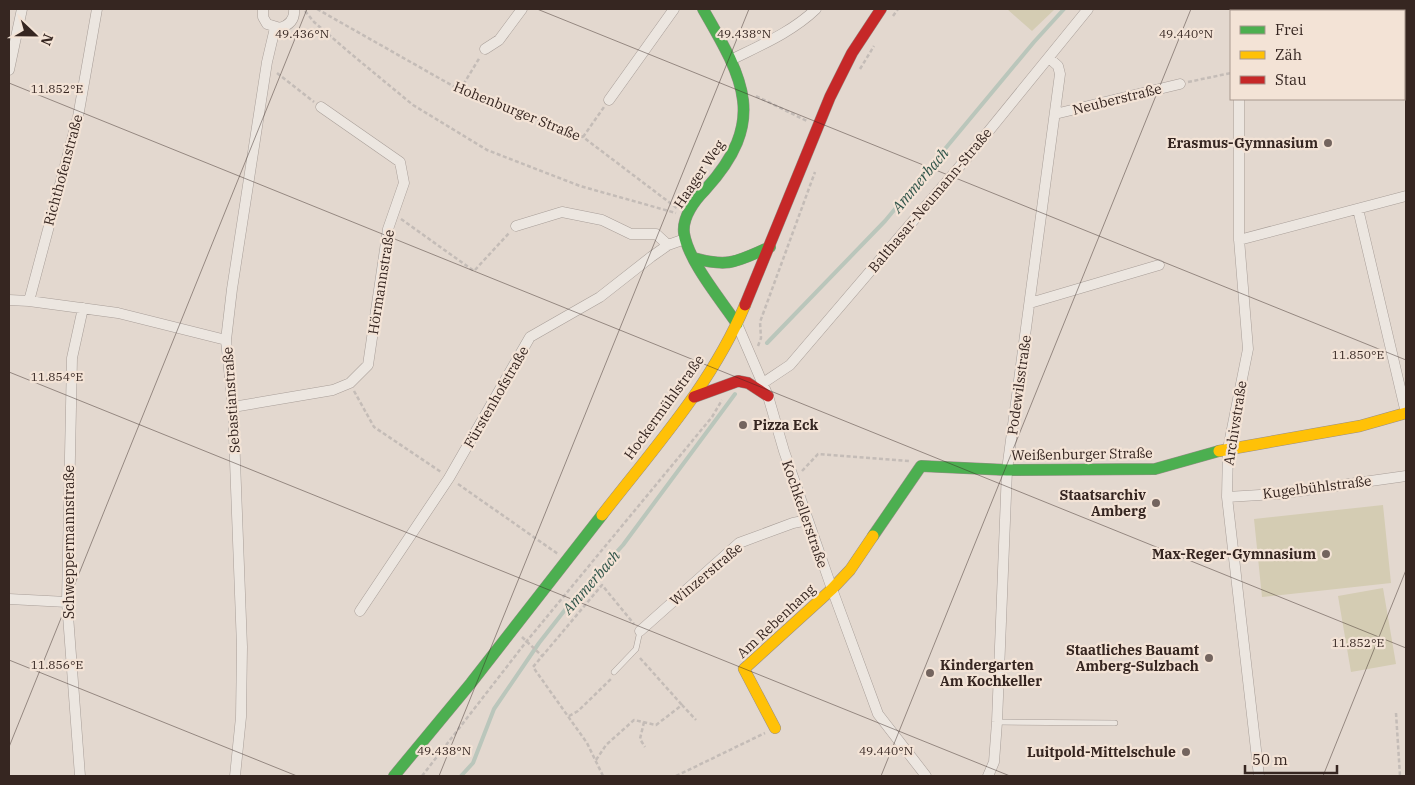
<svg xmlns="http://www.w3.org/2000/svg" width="1415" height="785" font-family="'IBM Plex Serif',serif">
<rect width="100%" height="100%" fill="#e3d8cf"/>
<path fill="#d4ccb3" d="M1007 9H1055L1032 31Z
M1383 505 1391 583 1262 597 1254 519Z
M1383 588 1396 664 1351 672 1338 596Z"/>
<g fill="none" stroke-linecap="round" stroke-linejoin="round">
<path stroke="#bac6bb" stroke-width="4" d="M767 343 885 221 1034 42 1064 9
M461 776 473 763 494 709 539 643 568 606 623 545 735 394"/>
<defs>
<path id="lane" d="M614 672 636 649 640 631
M997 722 1115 723"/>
<path id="street" d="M263 9V17L267 24 280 28C290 25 295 19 294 9
M1248 9 1251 11
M1404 34H1406
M485 49 499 40 522 9
M731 60C761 45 792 32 816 9
M9 70 22 9
M1239 99V239L1248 349 1228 449 1227 497 1259 776
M609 100 674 9
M1055 114 1180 84
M1358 209 1406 413
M516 226 562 212 602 220 631 234H656L668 245
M1239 240 1406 196
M9 300 29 301 118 313 226 340
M29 301 78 117 97 9
M1030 303 1159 265
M737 324 768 396 784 451 832 589 878 714 926 776
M763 383 790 365 966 159 1088 9
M233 407 333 390 350 383 368 365 388 229 404 183 400 162 321 107
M1227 497 1278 494 1406 476
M9 599 67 602
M360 611 449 478 530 337 600 297 651 257 668 245 685 239
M640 631 739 543 793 523 808 520
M80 776 67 602 72 358 83 308
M235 776 241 717 242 647 233 407 226 340 232 289 267 62 275 28
M988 776 994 762 997 722 1007 470 1060 74 1058 66 1049 58"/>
<path id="fast" d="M703 9C744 80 768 121 705 190 695 200 682 217 684 233 688 261 721 300 737 324
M694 258C730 268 737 261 770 247
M873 536 921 466 1007 470 1155 469 1219 451
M394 776 471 683 602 515"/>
<path id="slow" d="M1219 451 1360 426 1406 413
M602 515C654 448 712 384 745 305
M775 728 744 669 832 589 850 570 873 536"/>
<path id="jam" d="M745 305 830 97 852 53 881 9
M694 397 738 381 748 383 768 396"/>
</defs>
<use href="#lane" stroke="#a89e98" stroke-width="6"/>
<use href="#street" stroke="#a89e98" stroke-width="11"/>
<use href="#fast" stroke="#988e88" stroke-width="12"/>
<use href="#slow" stroke="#988e88" stroke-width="12"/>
<use href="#jam" stroke="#988e88" stroke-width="12"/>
<path stroke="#c4bcb7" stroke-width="2.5" stroke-dasharray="4 2.5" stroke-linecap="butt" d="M317 9 460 90 583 137 678 209
M305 11 314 22 350 53 413 105 487 150 580 186 676 213
M893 16 898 9
M860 69 874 46
M277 73 314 102
M1188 82 1231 73
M460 90 480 57
M756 96 807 121
M583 137 604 107
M401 219 474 271 510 232
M758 346 761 338 760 322 815 172
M354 391 374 427 441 472
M802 471 818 454 909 461
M458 484 558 554
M522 637 542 656
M640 658 682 705
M1396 713 1400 776
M569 716 578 711 611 679
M644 722 640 739 645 747
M596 760 606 745 634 720 656 725 682 705 696 720
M422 776 526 642 712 417 722 400
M603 776 587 743 533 667 602 585 634 624
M676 776 765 733"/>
<use href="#lane" stroke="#ece6e0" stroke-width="5"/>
<use href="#street" stroke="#ece6e0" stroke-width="10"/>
<use href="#fast" stroke="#4caf50" stroke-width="11"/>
<use href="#slow" stroke="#ffc107" stroke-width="11"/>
<use href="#jam" stroke="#c62828" stroke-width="11"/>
</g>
<path fill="none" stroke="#362621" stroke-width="1" stroke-opacity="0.45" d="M537 9 1406 360M1251 9 1257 11M1404 71 1406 72M9 83 1406 648M9 372 1010 776M9 660 297 776M9 747 307 9M439 776 749 9M881 776 1191 9M1323 776 1406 570"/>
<g fill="#73645e" stroke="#f3e3d6" stroke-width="2">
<circle cx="1328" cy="143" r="5"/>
<circle cx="743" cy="425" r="5"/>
<circle cx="1156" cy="503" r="5"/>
<circle cx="1326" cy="554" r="5"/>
<circle cx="1209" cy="658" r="5"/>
<circle cx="930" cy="673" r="5"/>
<circle cx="1186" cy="752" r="5"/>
</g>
<g text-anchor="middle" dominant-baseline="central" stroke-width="4.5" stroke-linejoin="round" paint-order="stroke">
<g font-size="14" fill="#362621" stroke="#f3e3d6">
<text transform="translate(1117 99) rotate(-14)">Neuberstraße</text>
<text transform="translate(517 111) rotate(22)">Hohenburger Straße</text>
<text transform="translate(63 170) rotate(-75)">Richthofenstraße</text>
<text transform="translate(699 174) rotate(-56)">Haager Weg</text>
<text transform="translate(930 200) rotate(-50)">Balthasar-Neumann-Straße</text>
<text transform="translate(381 282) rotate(-81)">Hörmannstraße</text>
<text transform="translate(1019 385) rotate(-82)">Podewilsstraße</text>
<text transform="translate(496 397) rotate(-60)">Fürstenhofstraße</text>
<text transform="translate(231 400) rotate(-94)">Sebastianstraße</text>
<text transform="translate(664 407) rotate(-54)">Hockermühlstraße</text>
<text transform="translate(1235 423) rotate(-81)">Archivstraße</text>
<text transform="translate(1082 454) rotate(-1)">Weißenburger Straße</text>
<text transform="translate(1317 487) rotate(-7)">Kugelbühlstraße</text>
<text transform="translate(805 514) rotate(71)">Kochkellerstraße</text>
<text transform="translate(69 542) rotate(-90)">Schweppermannstraße</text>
<text transform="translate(706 574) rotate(-40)">Winzerstraße</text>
<text transform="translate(776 621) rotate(-43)">Am Rebenhang</text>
</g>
<g font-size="14" font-weight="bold" fill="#362621" stroke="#f3e3d6" text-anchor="end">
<text x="1318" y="143">Erasmus-Gymnasium</text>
<text x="753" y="425" text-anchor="start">Pizza Eck</text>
<text x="1146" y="495">Staatsarchiv<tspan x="1146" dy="16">Amberg</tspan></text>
<text x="1316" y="554">Max-Reger-Gymnasium</text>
<text x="1199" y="650">Staatliches Bauamt<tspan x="1199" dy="16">Amberg-Sulzbach</tspan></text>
<text x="940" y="665" text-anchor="start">Kindergarten<tspan x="940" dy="16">Am Kochkeller</tspan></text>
<text x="1176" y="752">Luitpold-Mittelschule</text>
</g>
<g font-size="15" font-style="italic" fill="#31554a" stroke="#f3e3d6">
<text transform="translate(920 180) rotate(-50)">Ammerbach</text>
<text transform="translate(591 582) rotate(-49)">Ammerbach</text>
</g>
</g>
<g font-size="12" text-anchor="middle" fill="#362621" stroke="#f3e3d6" stroke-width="4.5" stroke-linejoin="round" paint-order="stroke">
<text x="302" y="38">49.436°N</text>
<text x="744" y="38">49.438°N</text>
<text x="1186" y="38">49.440°N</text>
<text x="57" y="93">11.852°E</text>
<text x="1358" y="359">11.850°E</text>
<text x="57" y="381">11.854°E</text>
<text x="1358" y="647">11.852°E</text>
<text x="57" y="669">11.856°E</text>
<text x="444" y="755">49.438°N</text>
<text x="886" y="755">49.440°N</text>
</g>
<rect width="1415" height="785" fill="none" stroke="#362621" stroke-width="20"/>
<rect x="1230" y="10" width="175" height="90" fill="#f3e3d6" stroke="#a7978e"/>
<rect x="1240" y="26" width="25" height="8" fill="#4caf50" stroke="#a7978e"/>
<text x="1275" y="35" font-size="15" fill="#362621">Frei</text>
<rect x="1240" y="51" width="25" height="8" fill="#ffc107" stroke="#a7978e"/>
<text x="1275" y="60" font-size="15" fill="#362621">Zäh</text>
<rect x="1240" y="76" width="25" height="8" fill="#c62828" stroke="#a7978e"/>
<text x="1275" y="85" font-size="15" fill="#362621">Stau</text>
<g transform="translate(35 35) rotate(112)" stroke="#f3e3d6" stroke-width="4" paint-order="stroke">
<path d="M0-4L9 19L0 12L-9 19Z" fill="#362621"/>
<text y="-8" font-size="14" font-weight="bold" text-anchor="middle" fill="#362621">N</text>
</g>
<path d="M1245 765v8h92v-8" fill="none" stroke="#362621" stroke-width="2.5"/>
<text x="1252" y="765" font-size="15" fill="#362621" stroke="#f3e3d6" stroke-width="4" paint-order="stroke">50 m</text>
</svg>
